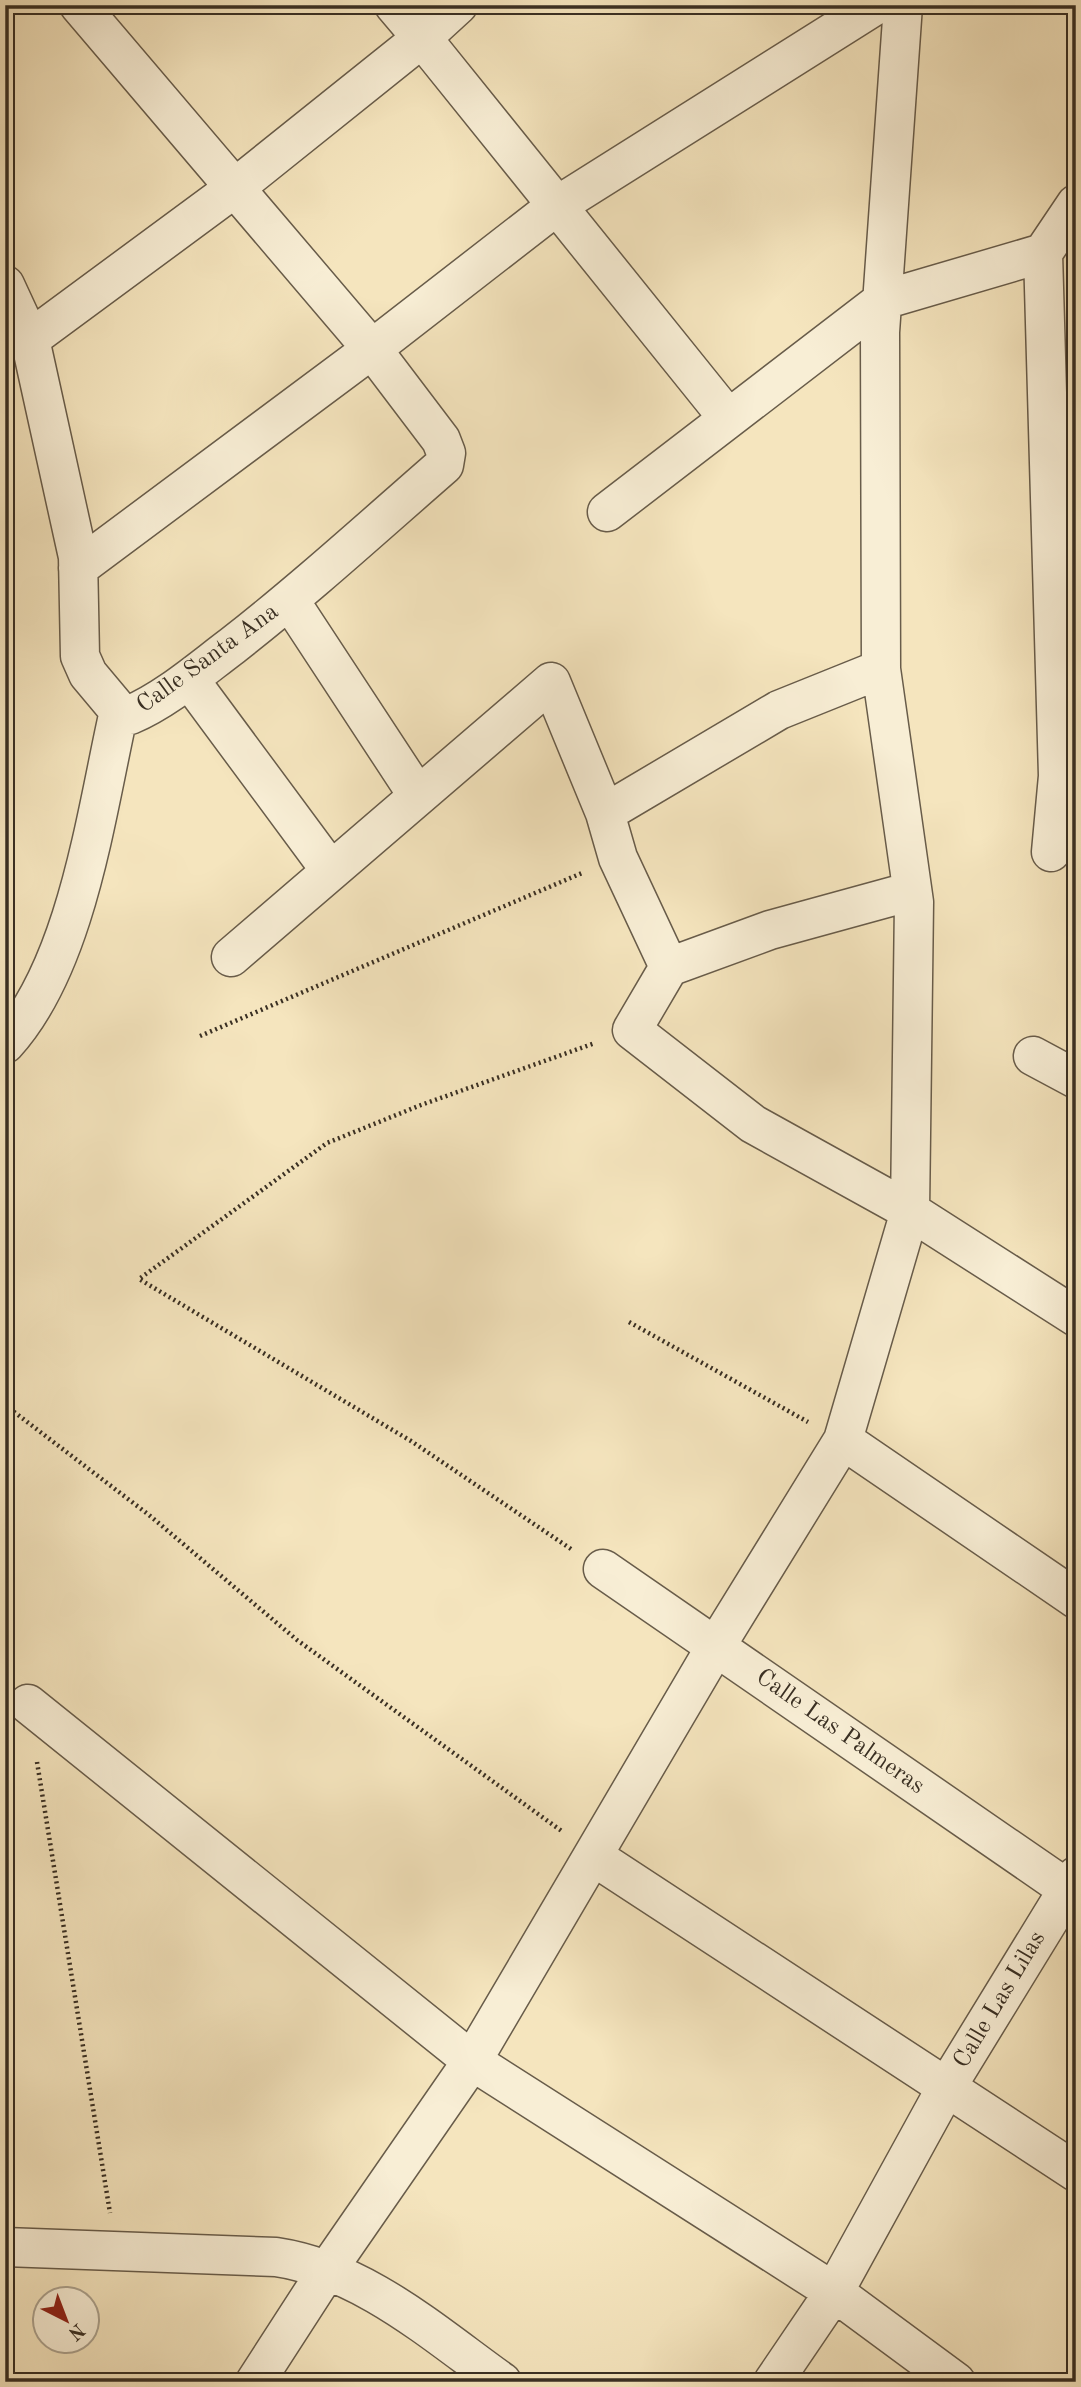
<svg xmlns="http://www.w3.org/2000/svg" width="1081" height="2387" font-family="'Old Standard TT',serif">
<rect width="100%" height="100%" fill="#f5e5be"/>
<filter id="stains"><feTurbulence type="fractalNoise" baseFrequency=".00286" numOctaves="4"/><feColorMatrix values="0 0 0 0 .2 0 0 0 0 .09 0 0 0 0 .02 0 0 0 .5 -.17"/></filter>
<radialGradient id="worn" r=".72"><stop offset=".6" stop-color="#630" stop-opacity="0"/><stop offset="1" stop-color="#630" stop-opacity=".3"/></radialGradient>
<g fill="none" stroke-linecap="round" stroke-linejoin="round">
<defs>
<path id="minor" d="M394 5 422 38 458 5
M5 285 30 339 78 557 80 656 88 674 119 711 130 715C167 699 200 670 232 646 305 589 374 526 444 465L446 453 441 440 372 349 79 5
M30 339 236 187 422 38 728 418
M607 512 883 300 1043 253
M78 568 372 349 555 207 876 5
M290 601 418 796
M189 679 331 871
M605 813 779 710 881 669
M1051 852 1058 776 1043 253 1076 204
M912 891 770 930 669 967 632 1030 753 1124 910 1211 1076 1317
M231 957 551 682 605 813 618 858 669 967
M5 1044C77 965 96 813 119 711
M1033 1056 1076 1079
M843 1440 1076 1599
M603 1569 1076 1895
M28 1704 472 2061 834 2292 956 2382
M593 1856 1076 2172
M5 2247 276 2257C363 2270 432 2332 502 2382
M255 2382 328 2269 472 2061 716 1646 843 1440 910 1211 914 902 881 669 880 332 903 5
M773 2382 834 2292 946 2088 1076 1876"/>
</defs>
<use href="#minor" stroke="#685c4a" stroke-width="41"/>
<path stroke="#392f23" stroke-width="4.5" stroke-dasharray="2 3.5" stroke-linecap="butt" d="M200 1036 582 873
M629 1322 808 1422
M5 1405 149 1515 297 1640 563 1832
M571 1549 411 1441 139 1279 327 1143 421 1105 595 1043
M37 1762 110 2213"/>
<use href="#minor" stroke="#f8eed5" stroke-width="38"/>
</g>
<g text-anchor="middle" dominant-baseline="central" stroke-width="5" stroke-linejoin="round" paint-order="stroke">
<g font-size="24" fill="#392f23" stroke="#f8eed5">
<text transform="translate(208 659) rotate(-36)">Calle Santa Ana</text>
<text transform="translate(840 1732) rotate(35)">Calle Las Palmeras</text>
<text transform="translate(1000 2000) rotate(-59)">Calle Las Lilas</text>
</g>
</g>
<rect width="1081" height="2387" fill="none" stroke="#f5e5be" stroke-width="28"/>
<rect x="7" y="7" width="1067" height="2373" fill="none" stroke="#392f23" stroke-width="3.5"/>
<rect x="14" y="14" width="1053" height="2359" fill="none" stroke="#392f23" stroke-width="2"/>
<g transform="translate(66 2320) rotate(138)"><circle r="33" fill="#f8eed5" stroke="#aca28e" stroke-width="2"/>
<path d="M0-5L12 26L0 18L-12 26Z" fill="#8f2418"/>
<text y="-10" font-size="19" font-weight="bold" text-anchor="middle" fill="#392f23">N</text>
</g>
<rect width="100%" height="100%" filter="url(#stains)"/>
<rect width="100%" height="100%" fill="url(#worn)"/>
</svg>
